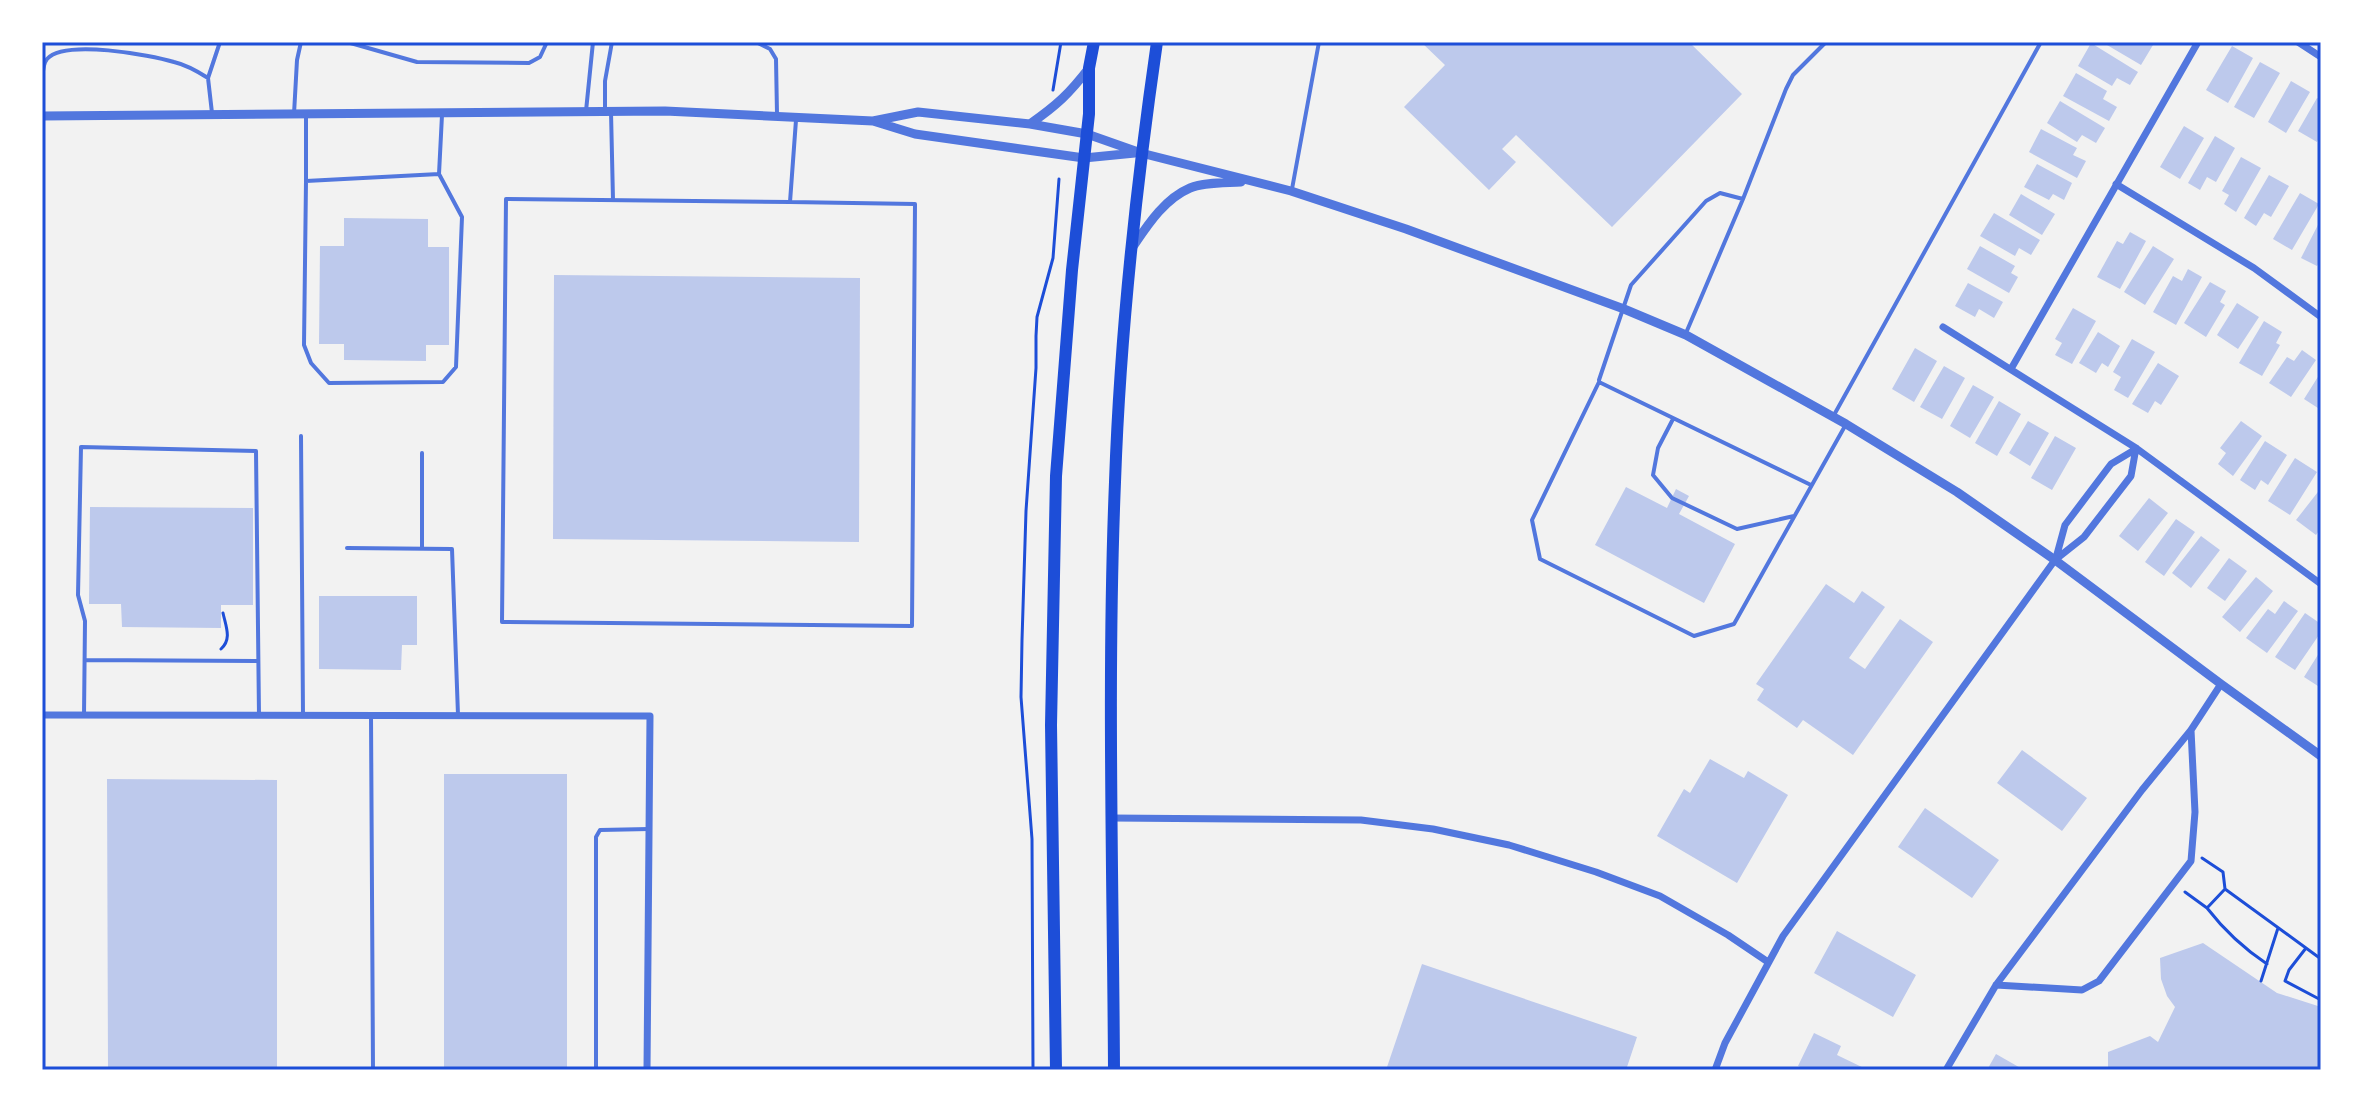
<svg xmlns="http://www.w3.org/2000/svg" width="2363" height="1112" font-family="Raleway,sans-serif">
<rect width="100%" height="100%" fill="#f2f2f2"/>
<path fill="#bdc9ec" d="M1421 42H1689L1742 94 1612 227 1516 135 1502 149 1516 162 1489 190 1404 107 1445 65Z
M2109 42H2148L2153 45 2141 65 2107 45Z
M2091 43 2138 72 2130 85 2117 78 2112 86 2078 66Z
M2232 46 2253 58 2228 103 2206 90Z
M2260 62 2280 73 2254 118 2234 107Z
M2076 73 2107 91 2103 99 2117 107 2109 121 2063 96Z
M2291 81 2310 92 2286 133 2268 122Z
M2317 98 2321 100V134L2317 142 2298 131Z
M2060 101 2105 128 2096 143 2082 135 2077 142 2047 123Z
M2184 126 2204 138 2180 179 2160 167Z
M2041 129 2077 148 2073 155 2086 161 2077 178 2029 152Z
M2215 136 2235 148 2216 182 2207 177 2200 190 2188 183Z
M2241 157 2261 168 2236 212 2224 204 2229 195 2222 191Z
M2037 164 2072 183 2064 200 2053 194 2049 200 2024 187Z
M2269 175 2289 186 2271 217 2264 213 2256 226 2244 218Z
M2300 193 2319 204 2292 250 2273 239Z
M2021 194 2055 214 2042 235 2009 215Z
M1994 213 2040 240 2031 255 2019 248 2015 256 1980 236Z
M344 218 428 219V247H449V345H426V361L344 360V344H319L320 246H344Z
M2321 219V259L2317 266 2301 258Z
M2130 232 2146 241 2120 289 2097 277 2117 241 2123 244Z
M1980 246 2015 266 2011 273 2018 277 2009 293 1967 269Z
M2153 246 2174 259 2145 305 2124 292Z
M2188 269 2202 277 2176 325 2153 312 2173 276 2182 281Z
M554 275 860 278 859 542 553 539Z
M2210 282 2226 291 2220 302 2225 305 2206 337 2184 323Z
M1968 283 2003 302 1994 318 1979 309 1975 317 1955 306Z
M2237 303 2259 317 2238 349 2217 335Z
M2073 308 2096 321 2072 364 2055 355 2062 343 2055 339Z
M2264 321 2282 332 2276 343 2280 345 2262 376 2239 363Z
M2098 332 2120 346 2108 367 2102 363 2096 373 2079 363Z
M2132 339 2155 352 2128 398 2114 390 2121 377 2113 372Z
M1915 348 1937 361 1914 402 1892 389Z
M2302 350 2316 360 2291 397 2269 383 2287 357 2294 361Z
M2158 363 2179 376 2161 405 2155 401 2148 413 2132 404Z
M1944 366 1965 378 1942 419 1920 407Z
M2321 372V410L2304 399Z
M1973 385 1994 397 1970 438 1950 426Z
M1999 401 2021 414 1997 456 1975 443Z
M2028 421 2049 433 2030 466 2009 453Z
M2241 421 2262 436 2233 476 2218 464 2226 453 2220 448Z
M2055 436 2076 448 2052 490 2031 478Z
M2265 441 2287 455 2268 485 2261 480 2255 490 2240 480Z
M2295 458 2317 472 2290 515 2268 501Z
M1626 487 1667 508 1676 489 1689 496 1679 514 1735 544 1704 603 1595 545Z
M2321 488V528L2316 535 2296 520Z
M2149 498 2168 513 2138 551 2119 536Z
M90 507 253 508V605H221V628L122 627 121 604H89Z
M2176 519 2195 532 2164 576 2145 562Z
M2201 536 2220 550 2191 588 2172 573Z
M2229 558 2247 571 2225 601 2207 588Z
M2256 577 2273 591 2240 632 2222 617Z
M1826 584 1854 603 1862 591 1885 607 1849 658 1865 669 1900 619 1933 642 1853 755 1803 720 1797 728 1757 700 1764 689 1756 684Z
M319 596H417V645H402L401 670 319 669Z
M2284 601 2298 611 2267 653 2246 638 2268 609 2275 614Z
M2305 613 2321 624V632L2295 670 2275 657Z
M2321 650V688L2304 677Z
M2022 750 2087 798 2062 831 1997 783Z
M1710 759 1744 778 1748 771 1788 795 1737 883 1657 836 1684 789 1690 793Z
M444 774H567V1070H444Z
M107 779 277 780V1070H108Z
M1925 808 1999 860 1972 898 1898 847Z
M1837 931 1916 975 1893 1017 1814 973Z
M2203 943 2277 993 2321 1007V1070H2108V1052L2150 1036 2158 1042 2175 1007 2167 996 2161 979 2160 958Z
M1422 964 1637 1037 1626 1070H1386Z
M1814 1033 1841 1046 1837 1055 1868 1070H1807L1798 1066Z
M1996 1054 2024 1070H1987Z"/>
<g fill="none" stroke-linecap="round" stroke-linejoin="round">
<path stroke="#1d4ed8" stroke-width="3" d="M1053 90 1061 42
M221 649C232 639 226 627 223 613
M2202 858 2223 872 2225 889 2321 959
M2185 892 2207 908 2225 889
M2207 908C2224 930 2243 948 2267 964
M2306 948 2289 970 2285 981 2321 1000
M2261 981 2278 928
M1033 1070 1032 839 1021 697 1022 640 1026 511 1036 368V336L1037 317 1053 258 1059 179"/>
<path stroke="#5277de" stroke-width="4" d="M347 42 417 62 529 63 540 57 547 42
M756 42 770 49 776 59 777 114
M208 78 220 42
M42 83C43 75 42 65 47 59 65 39 150 55 174 62 187 65 197 71 208 78L212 113
M605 109V81L612 42
M586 111 593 42
M611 112 613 200
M294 114 297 60 301 42
M306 114V181L439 174 442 115
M306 181 304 345 311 363 329 383 443 382 456 367 462 217 439 174
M1292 189 1319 42
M790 202 915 204 912 626 502 622 506 199 790 202 796 120
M1686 333 1743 199 1786 89 1793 75 1826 42
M1599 380 1631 285 1706 201 1720 193 1743 199
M1834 415 2041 42
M1673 419 1658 448 1653 475 1672 498 1737 529 1794 516
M301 436 303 715
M422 453V548
M1811 485 1599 382 1532 520 1540 559 1694 636 1734 624 1845 426
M347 548 452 549 458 715
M85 660 258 661
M84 715 85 621 78 595 81 447 256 451 259 715
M371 715 373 1070
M596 1070V837L600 830 649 829"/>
<path stroke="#5277de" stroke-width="7" d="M2298 42 2321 57
M2116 184 2254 268 2321 317
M1943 327 2136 448 2321 584
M2011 369 2198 42
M2056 558 2065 525 2111 464 2136 449
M42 715 650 716 647 1070
M1111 818 1361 820 1433 829 1509 845 1596 872 1660 896 1728 935 1768 962
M1996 985 2082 990 2099 981 2191 861 2195 812 2191 730
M1715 1070 1725 1043 1783 936 2055 560 2084 537 2131 476 2136 448
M1946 1070 1996 985 2142 790 2191 730 2221 684"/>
<path stroke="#5277de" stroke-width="9" d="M42 116 665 111 873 121 915 134 1084 158 1135 153
M873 121 918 112 1030 124 1087 134 1141 153 1291 191 1406 229 1624 309 1686 335 1846 424 1957 492 2055 560 2221 684 2321 756
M1030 124C1057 105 1069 94 1089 68
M1132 248C1147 226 1164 199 1190 188 1204 182 1226 183 1241 182"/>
<path stroke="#1d4ed8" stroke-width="12" d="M1056 1070 1051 725 1056 476 1072 270 1089 114V68L1094 42
M1114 1070C1113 874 1107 678 1115 482 1120 336 1136 187 1157 42"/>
</g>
<rect width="2363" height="1112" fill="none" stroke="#ffffff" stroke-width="88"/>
<rect x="44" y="44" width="2275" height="1024" fill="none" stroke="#1d4ed8" stroke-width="3"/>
</svg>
